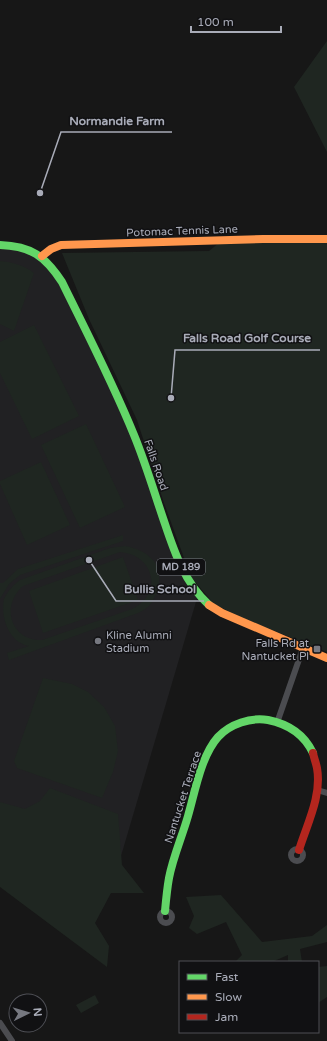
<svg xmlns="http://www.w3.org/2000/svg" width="327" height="1041" font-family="'Varela Round',sans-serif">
<rect width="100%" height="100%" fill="#171717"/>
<path fill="#212123" d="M0 245H10L47 261 120 402 172 546 198 595 116 873 0 841Z"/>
<path fill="#1f2621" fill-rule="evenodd" d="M327 41V152L294 87Z
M327 237V652L240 617 214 604 191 577 164 503 137 420 89 319 62 253 209 251 225 238Z
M0 261C12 262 24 265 34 273L14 331 0 324Z
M34 325 79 416 32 439 0 373V342Z
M86 424 125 507 80 528 41 445Z
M41 462 70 525 27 545 0 484V481Z
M123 535V541L20 575 9 584 0 599V583H3L18 569Z
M125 546C135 548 145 551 153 560 164 572 159 595 149 606 146 609 142 611 138 613L9 660 7 653 29 646C9 643 0 617 4 599 8 591 13 585 20 580L110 548ZM120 552C155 555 163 594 132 609L42 640C11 641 0 606 23 586Z
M123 557 138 600 43 633 29 591Z
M43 678 72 684 88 692 104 707 115 726 118 751 113 772 102 798 17 768 14 761Z
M50 788 118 814 122 865 144 893H111L95 923 109 946 107 967 0 887V802L25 809 40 801Z
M221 895 262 942 312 936 327 925V942L300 949 302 962H288V955L272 962H235L242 955 226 922 197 934 189 928 194 916 186 897Z
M327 966V997L318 1003V967Z
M95 995 99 1003 81 1013 76 1005Z"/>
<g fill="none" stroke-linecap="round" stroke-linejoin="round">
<path stroke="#4b4c50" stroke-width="6" d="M278 720 303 648
M317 790 327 793
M291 855a6 6 0 1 1 12 0a6 6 0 1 1-12 0Z
M160 917a6 6 0 1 1 12 0a6 6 0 1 1-12 0Z
M0 1023 12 1041"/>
<path stroke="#63d668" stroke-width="8" d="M0 245C31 246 45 256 62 282 87 333 113 383 134 435 146 464 155 495 165 524 175 554 185 583 209 605
M165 911C166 900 167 889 169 878 173 857 182 837 188 816 195 792 201 756 218 737 230 724 251 717 268 720 288 724 304 734 313 753"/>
<path stroke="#ff974d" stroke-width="8" d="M42 256 51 249 61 245 263 239H327
M209 605 222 613 327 658"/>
<path stroke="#b3261e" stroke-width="8" d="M299 850C307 824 322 796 317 768 316 763 314 758 313 753"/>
</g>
<g fill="#767880" stroke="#111113" stroke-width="1.5">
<circle cx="98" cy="641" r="4"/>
<rect x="313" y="645" width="8" height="8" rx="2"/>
</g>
<g text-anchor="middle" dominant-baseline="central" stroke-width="3" stroke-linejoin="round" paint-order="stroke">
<rect fill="#111113" stroke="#7b7e86" stroke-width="1" x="157" y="559" width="48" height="16" rx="3"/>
<g font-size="10" font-weight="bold" fill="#a9acb8">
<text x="181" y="567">MD 189</text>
</g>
<g font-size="11" fill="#a9acb8" stroke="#111113">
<text transform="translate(182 231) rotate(-2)">Potomac Tennis Lane</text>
<text transform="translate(156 465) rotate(71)">Falls Road</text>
<text transform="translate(183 797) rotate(-72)">Nantucket Terrace</text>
</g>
<g font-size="11" fill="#a9acb8" stroke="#111113" text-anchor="start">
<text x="106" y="635">Kline Alumni<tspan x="106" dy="13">Stadium</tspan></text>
<text x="309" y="643" text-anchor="end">Falls Rd at<tspan x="309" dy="13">Nantucket Pl</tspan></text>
</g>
</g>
<path fill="none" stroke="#a9acb8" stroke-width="1.5" d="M40 193L61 132H172M171 398L175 350H320M89 560L116 601H204"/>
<g fill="#a9acb8" stroke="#111113" stroke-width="1.5">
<circle cx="40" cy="193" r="4"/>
<circle cx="171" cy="398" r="4"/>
<circle cx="89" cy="560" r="4"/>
</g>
<g font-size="12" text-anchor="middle" font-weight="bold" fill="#a9acb8" stroke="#111113" stroke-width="3" stroke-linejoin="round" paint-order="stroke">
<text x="117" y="125">Normandie Farm</text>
<text x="247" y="342">Falls Road Golf Course</text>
<text x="160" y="593">Bullis School</text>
</g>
<rect x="179" y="961" width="140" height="72" fill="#111113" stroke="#4e4f55"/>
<rect x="187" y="974" width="20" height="6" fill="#63d668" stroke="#4e4f55"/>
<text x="215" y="981" font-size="12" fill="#a9acb8">Fast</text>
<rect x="187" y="994" width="20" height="6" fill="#ff974d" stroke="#4e4f55"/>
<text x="215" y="1001" font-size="12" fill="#a9acb8">Slow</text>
<rect x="187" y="1014" width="20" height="6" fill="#b3261e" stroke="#4e4f55"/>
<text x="215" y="1021" font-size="12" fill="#a9acb8">Jam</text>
<g transform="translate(28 1013) rotate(85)"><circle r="19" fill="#111113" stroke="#4e4f55"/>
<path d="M0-3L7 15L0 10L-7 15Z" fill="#767880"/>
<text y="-6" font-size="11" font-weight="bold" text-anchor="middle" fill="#a9acb8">N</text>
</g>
<path d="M191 26v6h90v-6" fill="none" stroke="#a9acb8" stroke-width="2"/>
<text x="197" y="26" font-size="12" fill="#a9acb8" stroke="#111113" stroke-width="3" paint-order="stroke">100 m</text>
</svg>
